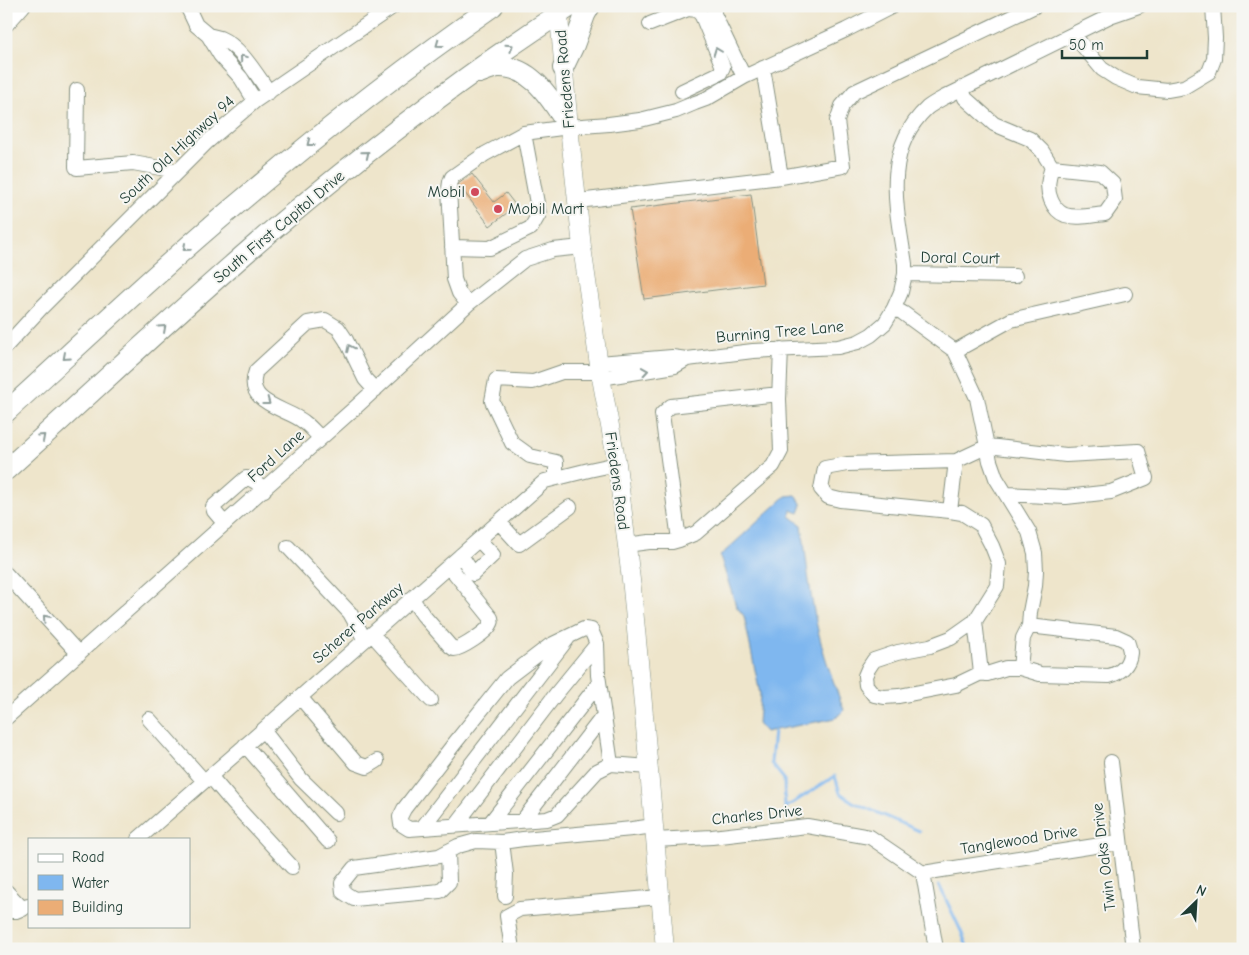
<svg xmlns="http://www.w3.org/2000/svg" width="1249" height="955" font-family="'Comic Neue',sans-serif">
<rect width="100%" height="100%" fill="#f6f6f2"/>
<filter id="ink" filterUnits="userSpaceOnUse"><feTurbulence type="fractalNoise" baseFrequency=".02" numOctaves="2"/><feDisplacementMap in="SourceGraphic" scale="10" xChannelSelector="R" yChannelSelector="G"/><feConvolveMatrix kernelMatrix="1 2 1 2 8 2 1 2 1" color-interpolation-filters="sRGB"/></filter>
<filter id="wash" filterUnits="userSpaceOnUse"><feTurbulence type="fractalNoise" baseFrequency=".0096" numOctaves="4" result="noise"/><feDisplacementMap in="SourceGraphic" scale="20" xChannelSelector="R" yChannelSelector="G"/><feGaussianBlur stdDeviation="1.12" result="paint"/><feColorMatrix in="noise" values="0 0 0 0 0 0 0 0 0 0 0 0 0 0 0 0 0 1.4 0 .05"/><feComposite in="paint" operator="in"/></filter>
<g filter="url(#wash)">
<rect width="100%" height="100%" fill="#eee5cb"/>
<path fill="#7fb7ef" stroke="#4f7a92" d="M796 495 802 505 799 513 791 510 790 516 802 525C806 557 809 589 816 621 822 652 833 681 844 710L836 718 765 732 758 724 760 694 744 616 736 606 720 556 786 496Z"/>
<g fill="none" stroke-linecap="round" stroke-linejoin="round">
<path stroke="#7fb7ef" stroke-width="3" d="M774 731 771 763 784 779 785 808 835 776 840 793 853 802 919 831
M939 885 961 931 968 949"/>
</g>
<g id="blocks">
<path fill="#ebad76" d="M472 174 494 202 506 193 516 206 490 226 458 184Z
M751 194 763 284 644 299 630 209Z"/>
</g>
</g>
<g filter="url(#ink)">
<use href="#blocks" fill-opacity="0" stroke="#869180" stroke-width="1"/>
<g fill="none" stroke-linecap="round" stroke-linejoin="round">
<defs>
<path id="minor" d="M187 6 196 25 208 35 220 55 241 78 255 101
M714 6V14L744 77
M650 24 688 9 697 10 702 16 723 67 720 73 682 91
M6 25 23 6
M1073 34 1102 69 1116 78 1137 87 1167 90 1184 87 1209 72 1214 59 1215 38 1213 6
M208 35C212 36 216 37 220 38 241 47 256 74 269 92
M763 68 781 177 843 166 837 121 842 106 854 92 1035 6
M962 88 965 98 994 124 1030 139 1042 151 1052 167 1100 172 1113 184 1115 200 1105 214C1093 215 1077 219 1065 215 1052 210 1046 192 1049 179 1049 175 1051 171 1052 167
M77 90 76 167 77 168 133 163 177 171
M578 201 781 177
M452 247 490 248 531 228 539 214 524 133
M905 274 1015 276
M468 304 459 293 454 279 449 189 450 182 452 177 485 154 524 133 569 127 609 124 640 120 676 111 695 103 706 99 744 77 846 30 893 6
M894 308 903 313 955 351 977 398 990 461 996 478 1029 532 1035 553 1036 571 1035 586 1030 612 1029 626 1023 638 1020 668H1006L987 674 981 673 956 685 899 696 884 697 874 695 866 685 865 676 868 669 874 660 898 652 930 646 951 638 975 621
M6 346 41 308 206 143 255 101 394 6
M955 351 1011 320 1125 294
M599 363 672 357 687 359 753 351 838 347 858 342 871 335 885 323 894 308 901 292 905 274V264C897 210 881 151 927 108 932 104 938 101 943 98L1110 16 1139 6
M601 378 675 366 687 359
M321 438C315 433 310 426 304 422 287 408 243 404 256 371L308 323 325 320 338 328 346 340 365 379 375 390
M556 478V462L530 456 512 443 492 401 496 380 533 382 562 372H600
M950 511 840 500 828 497 821 489 825 468 847 464 956 461
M499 522 519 544 570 507
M225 524 214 511 213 507 246 478C254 479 259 484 264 490
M679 540 662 414 671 406 779 394
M626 545 649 542H672L679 540 696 533 773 466 781 451 779 399 781 349
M288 547 350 613 365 640
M461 555 473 574 493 555 479 540
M6 574 79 654
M412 599 423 615 450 646 454 649C461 649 487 632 490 625 492 622 492 622 491 618L449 566
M372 634 431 700
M1020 668 1040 674 1109 676C1120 673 1129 665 1130 653 1130 649 1128 644 1127 641L1116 636 1029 626
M981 673 975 621 997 586 999 564 992 546 981 525 962 513 950 511 956 461 988 446 1066 455 1138 451 1146 478 1111 492 1066 497 1007 494
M300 697 356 763 367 767 377 761
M6 718 357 406 468 304 525 259 553 250 582 247
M149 719 204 781
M263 730 301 779 336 813
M245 745 328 841
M1111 762 1133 949
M611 764 597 771 557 815 547 819 409 829 401 824 400 817 404 809 454 744 507 678 549 646 584 629 591 630 597 644 598 675 611 764 649 767
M210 776 233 803 292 867
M523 820 604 715
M490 823 599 683
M455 826 556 694 597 644
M422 828 568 638
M138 839 263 730 545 481 589 470 617 464
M655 840 712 837 807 826 870 837 923 873 936 949
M448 851 449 882 440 891 354 899 343 892 342 883 354 868 439 856 458 846 476 841 502 842
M923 873 1120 842
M6 891 23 909
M505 896 506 874 502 842 523 839 632 829 654 826
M6 911H16L28 906
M512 949 507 916 520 909 660 897"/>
<path id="major" d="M558 6 569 127 582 247 600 372 617 464 632 588 641 682 665 949"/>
<path id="highway" d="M563 68 574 45 585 15 590 6
M479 73C485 71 492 68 498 67 533 65 552 102 569 127
M6 412C86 339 165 264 248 195 327 128 408 65 493 6
M6 470C96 389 183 306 275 228 369 149 467 73 571 6"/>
</defs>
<use href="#minor" stroke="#869180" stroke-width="16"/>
<use href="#major" stroke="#869180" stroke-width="19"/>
<use href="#highway" stroke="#869180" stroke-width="22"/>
<use href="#minor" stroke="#fff" stroke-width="14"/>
<use href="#major" stroke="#fff" stroke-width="18"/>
<use href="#highway" stroke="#fff" stroke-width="20"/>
</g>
<defs><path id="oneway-chevron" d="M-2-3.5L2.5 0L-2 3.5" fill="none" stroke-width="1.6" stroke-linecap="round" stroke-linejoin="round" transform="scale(1.25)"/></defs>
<g stroke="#8f9e9a">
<use href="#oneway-chevron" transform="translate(439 44) rotate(144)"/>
<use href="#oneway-chevron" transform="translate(510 47) rotate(-35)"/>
<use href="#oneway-chevron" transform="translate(717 51) rotate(-111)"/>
<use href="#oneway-chevron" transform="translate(243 58) rotate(-130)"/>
<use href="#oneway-chevron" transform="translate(310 143) rotate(142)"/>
<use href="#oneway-chevron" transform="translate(366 154) rotate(-39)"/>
<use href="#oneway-chevron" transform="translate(186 248) rotate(139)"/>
<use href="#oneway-chevron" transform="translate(163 328) rotate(-42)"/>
<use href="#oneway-chevron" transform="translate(350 348) rotate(-116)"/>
<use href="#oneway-chevron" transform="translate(66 357) rotate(138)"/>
<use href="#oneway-chevron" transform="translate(645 371) rotate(-9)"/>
<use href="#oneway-chevron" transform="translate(267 402) rotate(37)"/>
<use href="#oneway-chevron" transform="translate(42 437) rotate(-42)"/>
<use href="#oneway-chevron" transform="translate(46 618) rotate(-132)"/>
</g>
</g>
<g fill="#d1495b" stroke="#f6f6f2" stroke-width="2">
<circle cx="475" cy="192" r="5"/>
<circle cx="498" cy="209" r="5"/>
</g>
<g text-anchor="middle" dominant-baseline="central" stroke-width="4" stroke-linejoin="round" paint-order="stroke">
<g font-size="16" fill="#1f3d34" stroke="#f6f6f2">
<text transform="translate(565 79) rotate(-95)">Friedens Road</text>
<text transform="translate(177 150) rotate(-43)">South Old Highway 94</text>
<text transform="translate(279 227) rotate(-40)">South First Capitol Drive</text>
<text transform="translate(960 258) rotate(1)">Doral Court</text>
<text transform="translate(780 332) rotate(-5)">Burning Tree Lane</text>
<text transform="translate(276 456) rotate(-42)">Ford Lane</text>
<text transform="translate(617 481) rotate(82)">Friedens Road</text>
<text transform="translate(358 623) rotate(-41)">Scherer Parkway</text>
<text transform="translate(757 815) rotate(-6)">Charles Drive</text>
<text transform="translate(1019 840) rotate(-9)">Tanglewood Drive</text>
<text transform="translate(1104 857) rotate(-97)">Twin Oaks Drive</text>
</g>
<g font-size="16" fill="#1f3d34" stroke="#f6f6f2" text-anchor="end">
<text x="465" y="192">Mobil</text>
<text x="508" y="209" text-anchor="start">Mobil Mart</text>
</g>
</g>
<rect width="1249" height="955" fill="none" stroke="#f6f6f2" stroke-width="25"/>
<rect x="28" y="838" width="162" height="90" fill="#f6f6f2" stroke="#a0aca6"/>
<rect x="38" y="854" width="25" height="8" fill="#ffffff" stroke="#a0aca6"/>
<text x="72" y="862" font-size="15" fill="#1f3d34">Road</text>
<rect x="38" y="875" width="25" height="15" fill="#7fb7ef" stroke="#a0aca6"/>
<text x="72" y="888" font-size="15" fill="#1f3d34">Water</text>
<rect x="38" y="900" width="25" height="15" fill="#ebad76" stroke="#a0aca6"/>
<text x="72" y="912" font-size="15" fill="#1f3d34">Building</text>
<g transform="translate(1196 902) rotate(25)" stroke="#f6f6f2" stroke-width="4" paint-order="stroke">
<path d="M0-4L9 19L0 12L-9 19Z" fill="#1f3d34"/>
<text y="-8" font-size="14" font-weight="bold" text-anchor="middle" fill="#1f3d34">N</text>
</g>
<path d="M1062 50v8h85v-8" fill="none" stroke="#1f3d34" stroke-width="2.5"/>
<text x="1069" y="50" font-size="15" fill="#1f3d34" stroke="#f6f6f2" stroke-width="4" paint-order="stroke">50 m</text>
</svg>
